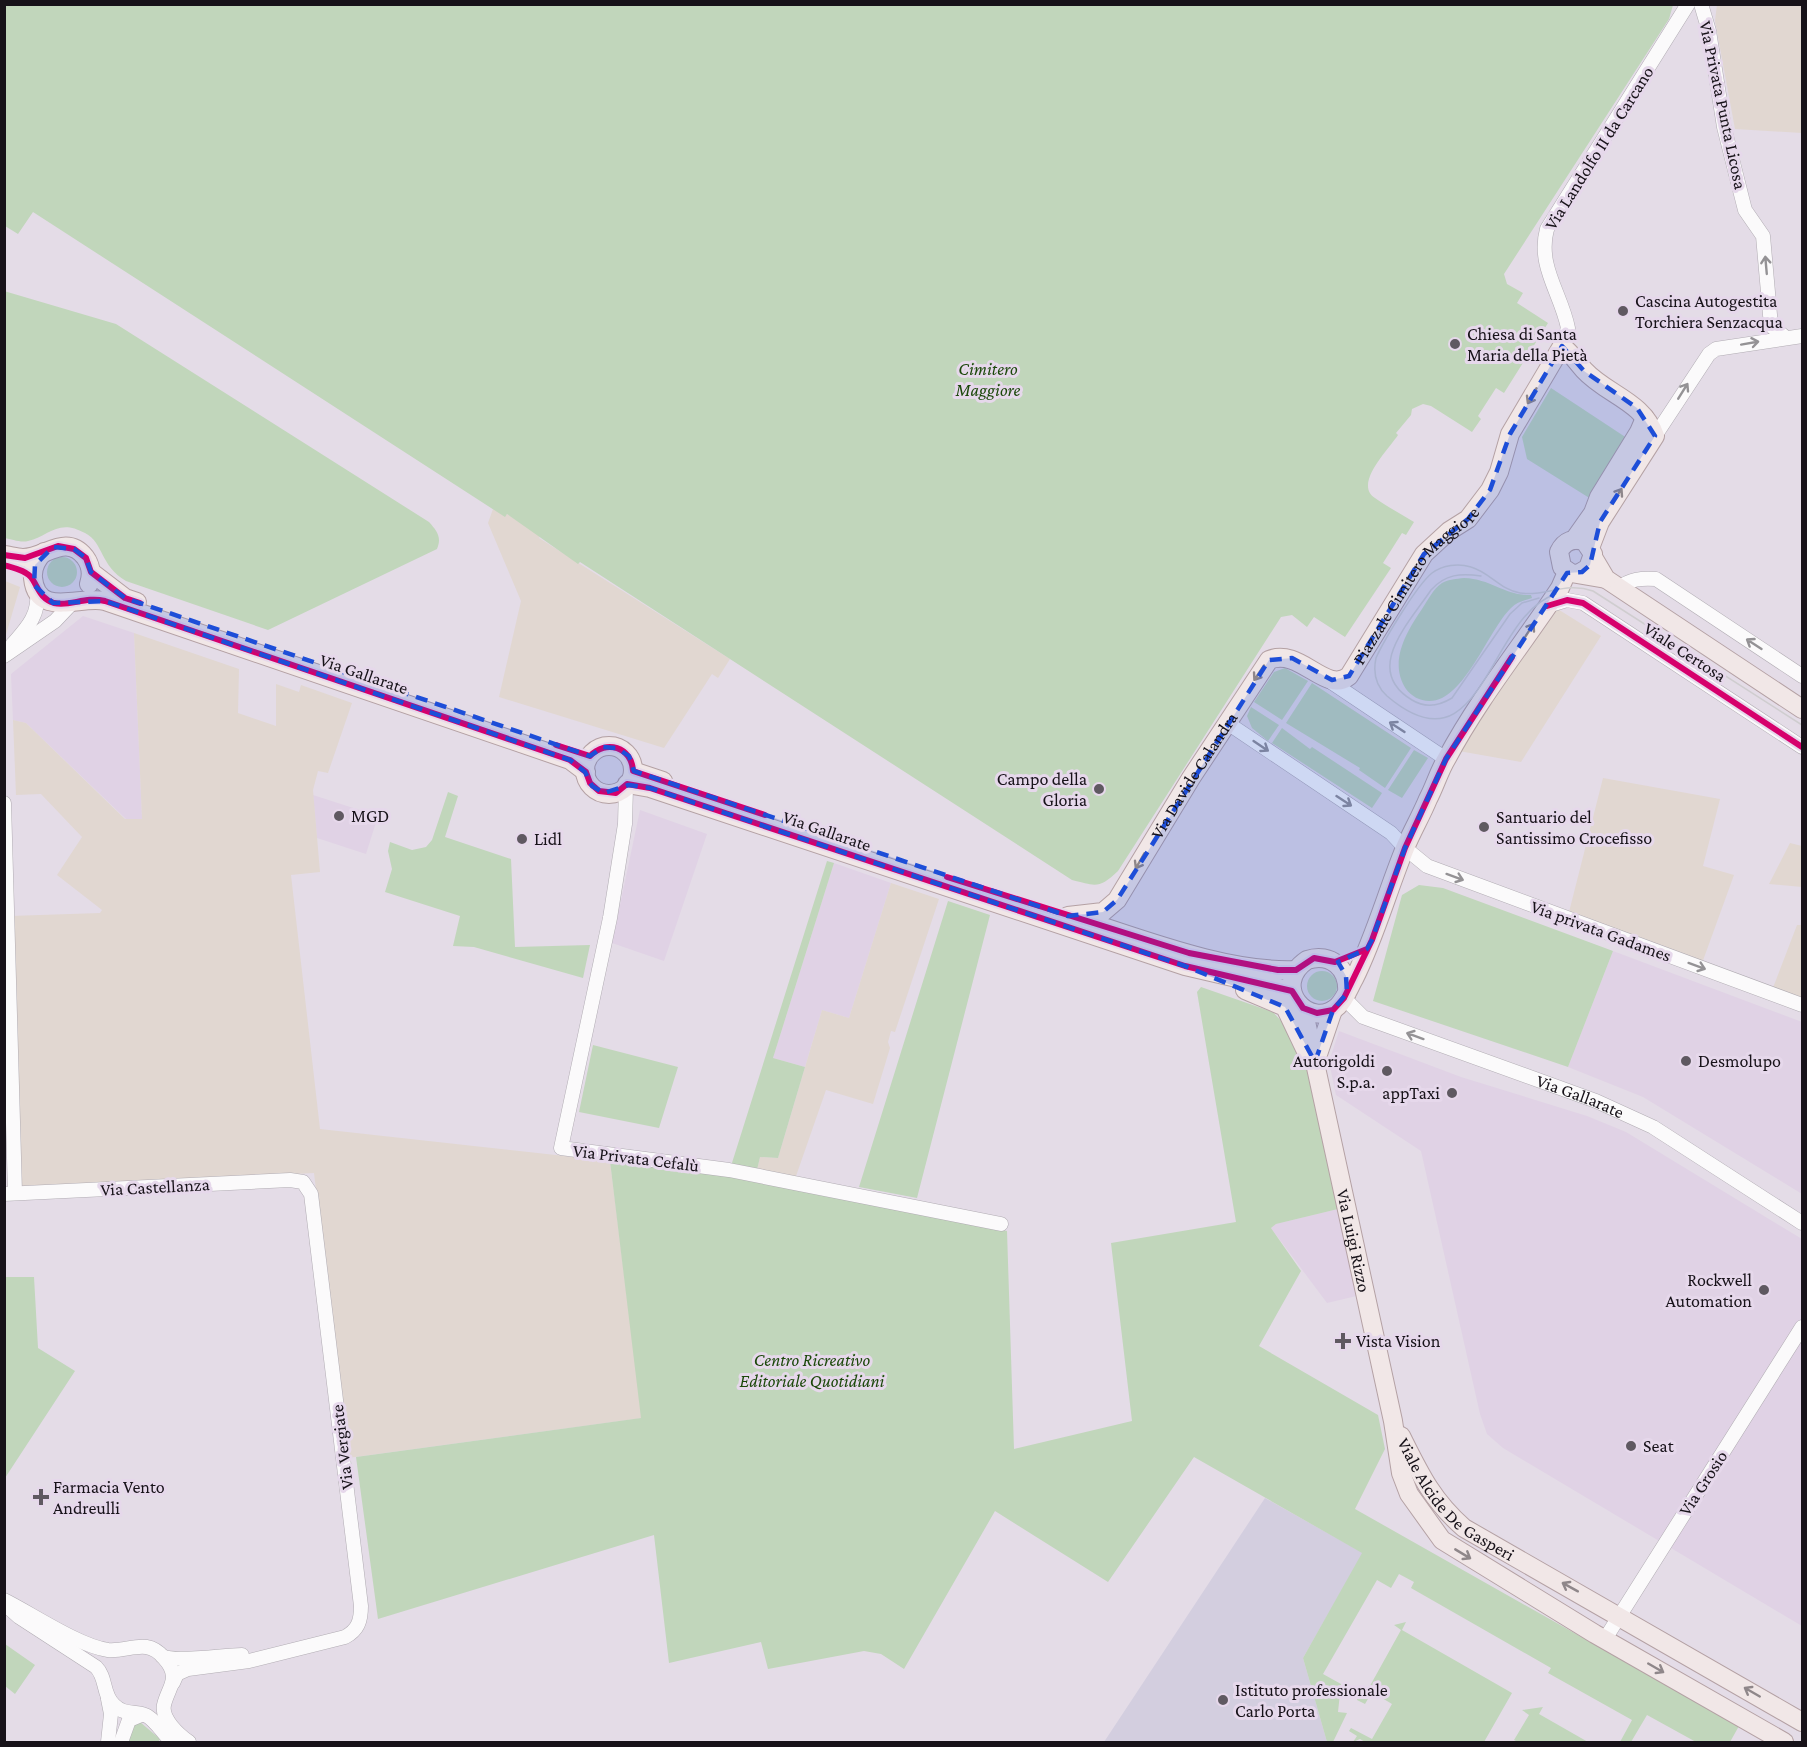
<svg xmlns="http://www.w3.org/2000/svg" width="1807" height="1747" font-family="'Crimson Pro',serif">
<rect width="100%" height="100%" fill="#e4dce7"/>
<path fill="#e0d2e5" d="M83 616 134 633 142 819H126L26 723 13 720 11 674Z
M313 795 378 816 366 854 317 838Z
M640 810 707 834 664 961 612 943Z
M834 863 891 883 849 1018 822 1010 805 1067 773 1058Z
M1613 951 1802 1022V1194L1643 1097 1568 1067Z
M1339 1031 1461 1077 1587 1116 1626 1132 1802 1239V1626L1503 1448 1487 1434 1480 1414 1421 1151 1336 1095 1329 1062Z
M1346 1207 1365 1294 1327 1303 1271 1228 1276 1224Z"/>
<path fill="#e1d7d1" d="M1717 4 1802 5V133L1735 129 1715 21Z
M493 509 505 516 507 514 541 535 539 538 730 659 718 678 712 674 664 748 499 697 521 601 488 523Z
M5 581 20 587 5 638Z
M1556 608 1601 636 1521 762 1453 750Z
M134 633 239 669 238 713 276 726V684L299 692 301 685 352 703 328 773 318 771 313 790 320 872 291 875 320 1129 610 1161 642 1418 348 1458 314 1173 21 1189 10 916 100 913 102 910 57 875 82 837 41 794 16 795 13 720 26 723 125 819H142Z
M1603 778 1720 799 1703 866 1734 875 1701 966 1568 916Z
M1790 843 1802 846V887L1769 884Z
M891 883 939 899 895 1032 891 1031 888 1042 890 1048 873 1104 826 1090 795 1179 757 1170 760 1157 778 1158 822 1010 849 1018Z
M1797 925H1802V1004L1771 993Z"/>
<path fill="#d3cedf" d="M1265 1498 1363 1553 1303 1658 1327 1742H1104Z"/>
<path fill="#c1d6bb" d="M4 5 1673 4V5L1669 19 1504 274 1507 284 1523 293 1517 303 1548 323 1504 393 1496 388 1478 416 1481 419 1472 432 1431 406 1423 404 1412 409 1411 415 1396 433 1398 435C1389 449 1353 484 1375 498 1386 506 1401 514 1414 522L1406 535 1402 533 1383 563 1391 568 1345 637 1314 617 1307 627 1292 615 1281 617 1118 871C1099 889 1096 886 1072 880L580 562 578 564 507 514 505 517 33 212 18 234 5 226Z
M4 291 116 324 429 522C437 531 442 537 437 549L268 630 126 581C100 566 104 543 85 533 58 518 49 536 28 541 21 543 11 539 5 538Z
M1551 388 1642 448 1607 509 1527 459 1522 437Z
M47 572a15 15 0 1 1 30 0a15 15 0 1 1-30 0Z
M1464 578C1492 579 1505 596 1531 595L1532 598C1525 600 1517 602 1511 608 1488 630 1464 702 1429 701 1420 701 1411 696 1406 689 1388 662 1407 631 1422 609 1428 600 1433 589 1442 583 1449 579 1456 579 1464 578Z
M1285 668 1308 681 1282 720 1254 702 1274 672Z
M1312 683 1411 748 1385 788 1359 770 1360 768 1286 723Z
M1251 707 1279 725 1268 741 1252 728 1247 716Z
M1282 728 1310 749 1312 747 1382 793 1372 808 1272 743Z
M1414 750 1428 758 1402 798 1388 790Z
M448 792 458 796 445 837 511 859 515 947 590 945 583 978 474 947 453 946 460 916 385 892 392 869 388 851 390 842 412 850 426 847 432 840Z
M827 861 834 863 773 1058 805 1067 778 1158 760 1157 757 1170 731 1166Z
M1419 885 1443 888 1613 951 1568 1067 1373 1001 1402 895Z
M948 901 990 915 917 1198 859 1187Z
M1307 986a15 15 0 1 1 30 0a15 15 0 1 1-30 0Z
M1201 987 1273 1012 1283 1023 1307 1066 1338 1209 1276 1224 1271 1228 1301 1271 1259 1346 1378 1415 1385 1449 1355 1509 1739 1726 1730 1742H1696L1647 1715 1631 1742H1620L1632 1720 1548 1673 1551 1668 1411 1588 1414 1582 1399 1574 1391 1588 1377 1580 1323 1674 1341 1684 1338 1712 1347 1713 1333 1742H1327L1303 1658 1362 1553 1194 1457 1108 1582 995 1511 904 1669 881 1654 864 1651 768 1669 761 1642 669 1663 654 1535 378 1619 356 1457 641 1418 610 1161 727 1175 1007 1231 1014 1449 1132 1421 1111 1243 1236 1222 1197 992Z
M593 1045 678 1067 659 1128 579 1112Z
M5 1277H34L38 1348 75 1371 5 1478Z
M1406 1622 1402 1630 1512 1693 1484 1742H1365L1360 1739 1353 1742 1357 1736 1349 1731 1351 1728 1372 1739 1392 1704 1372 1692 1365 1704 1357 1700 1358 1692 1366 1693 1401 1630 1394 1625Z
M5 1644 35 1665 15 1694 5 1686Z
M1543 1707 1539 1714 1588 1742H1518L1514 1740 1529 1715 1522 1710Z
M140 1722 160 1739 158 1742H125L132 1725Z"/>
<g fill="none" stroke-linecap="round" stroke-linejoin="round">
<defs>
<g id="minor">
<path d="M1701 4 1709 31 1724 127 1745 210 1763 236 1771 326 1785 337"/>
<path d="M1562 346 1568 328C1561 293 1537 266 1547 229L1688 4"/>
<path d="M1655 436 1709 354 1716 349 1802 336"/>
<path d="M1619 588C1630 579 1641 578 1656 579L1802 676"/>
<path d="M1547 606 1567 600 1583 603 1802 747"/>
<path d="M12 645C27 628 40 615 37 590"/>
<path d="M4 656 55 621 73 602"/>
<path d="M1325 678 1446 759"/>
<path d="M1226 722 1391 833 1405 848 1427 866 1802 1005"/>
<path d="M626 787 625 824 610 918 561 1148 729 1170 1001 1224"/>
<path d="M4 803 15 1193"/>
<path id="s1" d="M1344 998 1363 1017 1596 1101 1653 1127 1802 1223"/>
<path d="M4 1194 290 1180 303 1182 311 1194 361 1606C361 1621 358 1630 345 1637L249 1661 188 1669 177 1674 173 1683"/>
<path d="M4 1600C32 1614 79 1646 108 1650 129 1652 147 1637 164 1658 182 1678 168 1687 164 1705 161 1719 179 1735 189 1742"/>
<path d="M10 1609 19 1617 96 1667C107 1678 102 1694 114 1705 124 1715 134 1711 145 1715 155 1719 164 1735 172 1742"/>
<path d="M1605 1639 1802 1327"/>
<path d="M162 1656C174 1663 223 1655 242 1655"/>
<path d="M108 1742 111 1714 108 1699"/>
<path d="M121 1742 129 1720 141 1715"/>
</g>
<g id="major">
<path d="M1574 540 1593 513 1599 497 1639 432 1645 418"/>
<path d="M44 552C37 559 32 567 33 578 37 619 81 595 105 601L570 760 586 772"/>
<path d="M4 555C11 556 17 558 23 558 45 558 66 533 85 557 91 565 92 575 89 584"/>
<path d="M1593 557 1606 579 1802 709"/>
<path d="M91 572 125 598 137 602"/>
<path d="M1578 574 1588 568 1593 554 1585 542C1574 537 1564 541 1559 552L1562 567 1571 573 1606 579"/>
<circle cx="609" cy="770" r="24"/>
<path d="M633 771 663 781"/>
<path d="M627 784 650 788 1185 966 1292 991"/>
<path id="s2" d="M1068 916 1103 912 1117 900 1191 778 1269 660C1300 647 1326 695 1349 676L1424 554 1449 531 1468 519 1490 490 1499 472 1510 434 1562 346C1571 353 1576 361 1584 370 1607 395 1643 401 1655 436L1600 522 1590 548"/>
<path d="M1076 918C1142 939 1228 973 1296 970"/>
<path d="M1245 990 1285 1007 1306 1051"/>
<path d="M1347 993C1349 969 1331 952 1307 960 1269 986 1310 1032 1338 1006 1345 999 1349 988 1354 979 1375 937 1387 892 1405 848 1412 831 1421 816 1428 799 1435 786 1439 771 1447 758 1479 698 1523 644 1560 588L1567 572"/>
<path id="s3" d="M1303 1008 1393 1421 1401 1473 1409 1494 1442 1540 1595 1634 1784 1742"/>
<path d="M1316 1060 1333 1010"/>
<path id="s4" d="M1401 1436C1420 1474 1432 1500 1464 1528L1802 1722"/>
</g>
</defs>
<use href="#minor" stroke="#b1acb3" stroke-width="15"/>
<use href="#major" stroke="#b4a1a4" stroke-width="20"/>
<use href="#minor" stroke="#fbfafb" stroke-width="14"/>
<use href="#major" stroke="#f1e7e7" stroke-width="18"/>
<path stroke="#cfcdcf" stroke-width="1.5" d="M1481 576C1461 573 1445 574 1431 590 1409 623 1362 670 1412 700 1425 708 1439 706 1452 698L1510 614 1522 603 1539 598
M1556 594C1487 616 1483 778 1387 696 1376 686 1373 672 1376 658 1384 640 1417 585 1432 573 1443 565 1458 563 1471 567 1489 572 1501 590 1520 593 1546 597 1565 581 1593 591L1802 725"/>
<defs>
<path id="cycleway" d="M4 555 25 558 58 546 74 549 86 558 91 572 125 598 140 603
M4 565C14 568 28 571 33 580 39 590 41 599 54 603 70 607 85 596 105 601L570 760 586 772 590 783 599 791 616 793 627 784 650 788 1185 966 1292 991 1303 1008 1317 1013 1333 1010 1344 998 1372 940 1405 848 1446 759 1512 657
M1547 606 1567 600 1583 603 1802 747
M556 745 590 756C606 739 632 747 633 771L765 815
M947 877 1189 953 1278 970H1296L1314 958 1335 962 1367 949"/>
</defs>
<use href="#cycleway" stroke="#e6d8eb" stroke-width="10"/>
<use href="#cycleway" stroke="#d6006c" stroke-width="6"/>
</g>
<defs><path id="oneway-shaft" d="M-6 0H5M1.5-3L5.5 0L1.5 3" fill="none" stroke-width="1.6" stroke-linecap="round" stroke-linejoin="round" transform="scale(1.5)"/></defs>
<g stroke="#949295">
<use href="#oneway-shaft" transform="translate(1766 265) rotate(-95)"/>
<use href="#oneway-shaft" transform="translate(1750 343) rotate(-10)"/>
<use href="#oneway-shaft" transform="translate(1683 391) rotate(-58)"/>
<use href="#oneway-shaft" transform="translate(1754 644) rotate(-147)"/>
<use href="#oneway-shaft" transform="translate(1397 727) rotate(-147)"/>
<use href="#oneway-shaft" transform="translate(1261 746) rotate(34)"/>
<use href="#oneway-shaft" transform="translate(1344 801) rotate(33)"/>
<use href="#oneway-shaft" transform="translate(1455 877) rotate(20)"/>
<use href="#oneway-shaft" transform="translate(1697 966) rotate(20)"/>
<use href="#oneway-shaft" transform="translate(1415 1036) rotate(-160)"/>
</g>
<g stroke="#8f878a">
<use href="#oneway-shaft" transform="translate(1532 396) rotate(120)"/>
<use href="#oneway-shaft" transform="translate(1617 496) rotate(-57)"/>
<use href="#oneway-shaft" transform="translate(1529 631) rotate(-57)"/>
<use href="#oneway-shaft" transform="translate(1259 673) rotate(124)"/>
<use href="#oneway-shaft" transform="translate(1140 861) rotate(120)"/>
<use href="#oneway-shaft" transform="translate(1463 1554) rotate(31)"/>
<use href="#oneway-shaft" transform="translate(1570 1587) rotate(-151)"/>
<use href="#oneway-shaft" transform="translate(1656 1668) rotate(30)"/>
<use href="#oneway-shaft" transform="translate(1752 1692) rotate(-150)"/>
</g>
<path fill="#1d4ed8" fill-opacity="0.2" stroke="#1d4ed8" stroke-width="4.5" stroke-dasharray="12 8" stroke-linejoin="round" d="M1562 346 1584 371 1637 408 1655 436 1600 522 1590 565 1582 572 1567 573 1446 759 1405 848 1372 940 1367 949 1338 962 1346 976 1347 993 1333 1010 1315 1062 1285 1007 1185 966 650 788 629 785 604 793 592 786 585 772 570 760 105 601 53 603 34 585 35 565 53 547 74 549 86 558 91 572 125 598 590 756 603 747 617 748 629 756 634 771 1068 916 1103 912 1117 900 1269 660 1292 658 1332 680 1349 676 1424 554 1468 519 1490 490 1510 434Z"/>
<g fill="#5f5961" stroke="#e6d8eb" stroke-width="2">
<circle cx="1623" cy="311" r="6"/>
<circle cx="1455" cy="344" r="6"/>
<circle cx="1099" cy="789" r="6"/>
<circle cx="339" cy="816" r="6"/>
<circle cx="1484" cy="827" r="6"/>
<circle cx="522" cy="839" r="6"/>
<circle cx="1686" cy="1061" r="6"/>
<circle cx="1387" cy="1071" r="6"/>
<circle cx="1452" cy="1093" r="6"/>
<circle cx="1764" cy="1290" r="6"/>
<path d="M1340 1332h6v6h6v6h-6v6h-6v-6h-6v-6h6z"/>
<circle cx="1631" cy="1446" r="6"/>
<path d="M38 1488h6v6h6v6h-6v6h-6v-6h-6v-6h6z"/>
<circle cx="1223" cy="1700" r="6"/>
</g>
<g text-anchor="middle" dominant-baseline="central" stroke-width="6" stroke-linejoin="round" paint-order="stroke">
<g font-size="18" fill="#171219" stroke="#e6d8eb">
<text transform="translate(1723 105) rotate(78)">Via Privata Punta Licosa</text>
<text transform="translate(1599 148) rotate(-58)">Via Landolfo II da Carcano</text>
<text stroke="none"><textPath href="#s2" startOffset="538">Piazzale Cimitero Maggiore</textPath></text>
<text transform="translate(1685 652) rotate(33)">Viale Certosa</text>
<text transform="translate(364 674) rotate(19)">Via Gallarate</text>
<text stroke="none"><textPath href="#s2" startOffset="200">Via Davide Calandra</textPath></text>
<text transform="translate(827 831) rotate(19)">Via Gallarate</text>
<text transform="translate(1601 931) rotate(20)">Via privata Gadames</text>
<text stroke="none"><textPath href="#s1" startOffset="258">Via Gallarate</textPath></text>
<text transform="translate(636 1158) rotate(7)">Via Privata Cefalù</text>
<text transform="translate(155 1187) rotate(-3)">Via Castellanza</text>
<text stroke="none"><textPath href="#s3" startOffset="238">Via Luigi Rizzo</textPath></text>
<text transform="translate(342 1447) rotate(-97)">Via Vergiate</text>
<text transform="translate(1703 1483) rotate(-57)">Via Grosio</text>
<text stroke="none"><textPath href="#s4" startOffset="86">Viale Alcide De Gasperi</textPath></text>
</g>
<g font-size="18" fill="#171219" stroke="#e6d8eb" text-anchor="start">
<text x="1635" y="301">Cascina Autogestita<tspan x="1635" dy="21">Torchiera Senzacqua</tspan></text>
<text x="1467" y="334">Chiesa di Santa<tspan x="1467" dy="21">Maria della Pietà</tspan></text>
<text x="1087" y="779" text-anchor="end">Campo della<tspan x="1087" dy="21">Gloria</tspan></text>
<text x="351" y="816">MGD</text>
<text x="1496" y="817">Santuario del<tspan x="1496" dy="21">Santissimo Crocefisso</tspan></text>
<text x="534" y="839">Lidl</text>
<text x="1375" y="1061" text-anchor="end">Autorigoldi<tspan x="1375" dy="21">S.p.a.</tspan></text>
<text x="1698" y="1061">Desmolupo</text>
<text x="1440" y="1093" text-anchor="end">appTaxi</text>
<text x="1752" y="1280" text-anchor="end">Rockwell<tspan x="1752" dy="21">Automation</tspan></text>
<text x="1356" y="1341">Vista Vision</text>
<text x="1643" y="1446">Seat</text>
<text x="53" y="1487">Farmacia Vento<tspan x="53" dy="21">Andreulli</tspan></text>
<text x="1235" y="1690">Istituto professionale<tspan x="1235" dy="21">Carlo Porta</tspan></text>
</g>
<g font-size="18" font-style="italic" fill="#1b480a" stroke="#e6d8eb">
<text x="988" y="369">Cimitero<tspan x="988" dy="21">Maggiore</tspan></text>
<text x="812" y="1360">Centro Ricreativo<tspan x="812" dy="21">Editoriale Quotidiani</tspan></text>
</g>
</g>
<rect width="1807" height="1747" fill="none" stroke="#171219" stroke-width="12"/>
</svg>
